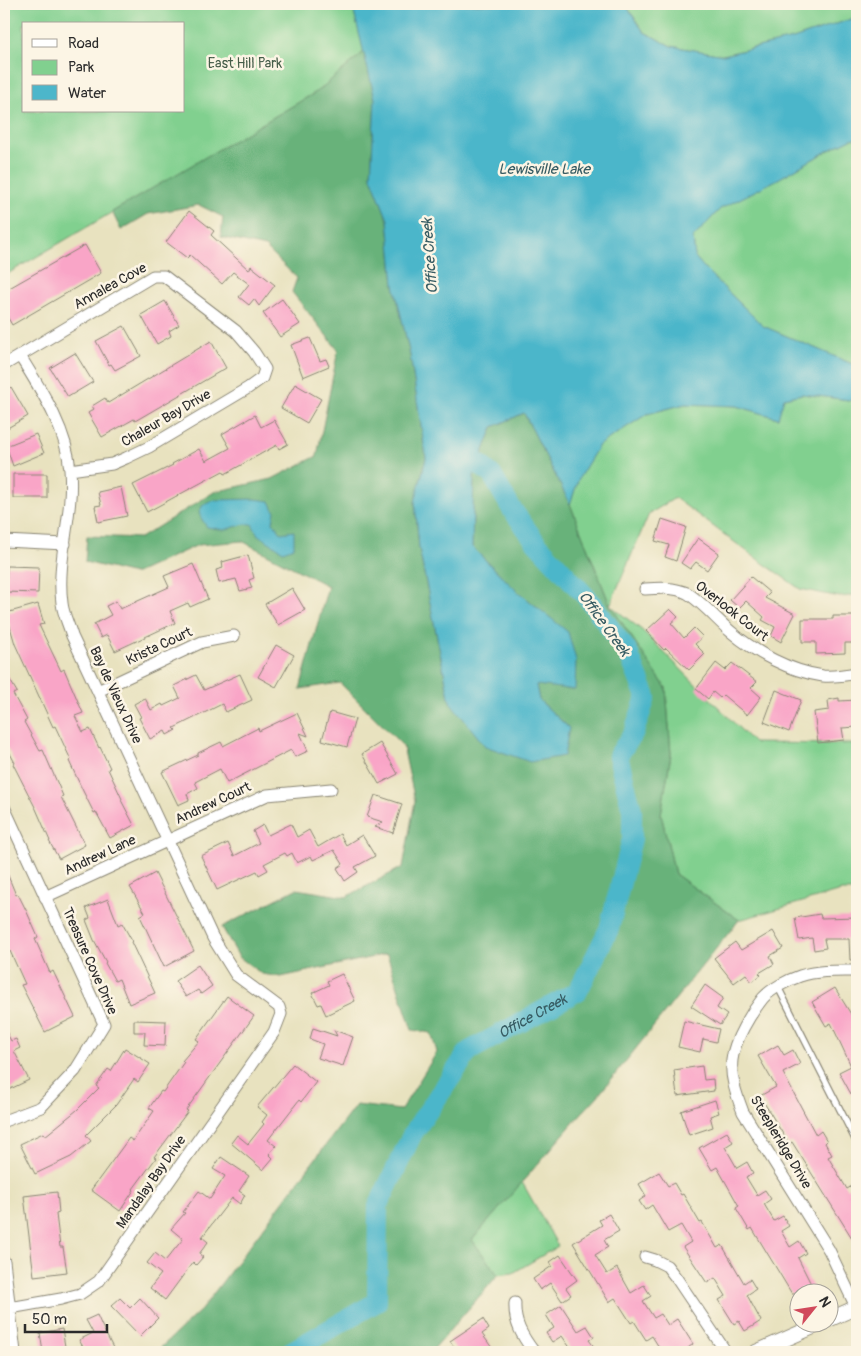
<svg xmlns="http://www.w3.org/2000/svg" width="861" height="1356" font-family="Pangolin,sans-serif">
<rect width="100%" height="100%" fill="#fcf5e5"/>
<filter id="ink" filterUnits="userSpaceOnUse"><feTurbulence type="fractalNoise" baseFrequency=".02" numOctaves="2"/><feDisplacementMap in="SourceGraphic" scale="10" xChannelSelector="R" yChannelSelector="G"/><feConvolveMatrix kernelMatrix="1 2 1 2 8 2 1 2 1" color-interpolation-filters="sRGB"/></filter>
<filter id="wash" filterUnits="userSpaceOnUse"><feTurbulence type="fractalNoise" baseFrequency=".0096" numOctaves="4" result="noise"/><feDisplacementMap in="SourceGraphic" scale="20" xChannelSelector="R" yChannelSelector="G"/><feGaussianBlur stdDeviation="1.12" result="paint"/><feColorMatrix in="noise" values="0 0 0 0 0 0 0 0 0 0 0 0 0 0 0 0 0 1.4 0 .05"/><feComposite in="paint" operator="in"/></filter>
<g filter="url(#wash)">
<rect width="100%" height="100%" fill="#e8e2bf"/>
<path fill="#81d08f" stroke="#567e5d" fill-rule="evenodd" d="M4 4H352L364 52 318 91 4 276ZM24 24H184V111H24Z
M625 4H857V17L793 39 723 55 671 46 644 32Z
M857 138V366L763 326 707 271 695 257 693 238 720 209 778 179 829 150 851 139Z
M802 394 857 401V595L840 597 800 589 756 558 675 498 649 514 610 605 643 631 754 743 857 744V891H841L739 920 675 874 661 814 671 754 666 688 610 605 570 504 579 478 599 445 647 414 685 404 737 406 778 418 783 398Z
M522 1182 558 1246 513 1273 498 1275 472 1240Z"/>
<path fill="#68b27a" stroke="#4a6e52" d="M364 52 375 99 371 177 388 220 394 285 410 355 426 458 415 502 419 548 450 702 569 728 539 700 516 590 472 547 474 476 493 427 524 413 570 504 610 605 666 688 671 754 661 814 675 874 739 920 597 1097 581 1114 472 1240 498 1275 431 1352H156L201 1310 356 1105 401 1110 437 1052 431 1033 412 1030 387 954 281 977 262 974 239 957 222 927 296 889 346 897 403 867 415 801 403 746 340 683 300 689 328 586 242 541 198 545 134 574 85 562 87 536 140 538 214 492 272 479 317 456 338 350 292 292 297 278 265 247 221 237 223 217 199 205 148 214 121 230 112 212 318 91Z"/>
<path fill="#4cb6ca" stroke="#3c707a" d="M352 4H625L644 32 671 46 723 55 793 39 857 17V138L851 139 829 150 778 179 720 209 693 238 695 257 707 271 763 326 857 366V401L802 394 784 398 778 418 737 406 685 404 647 414 599 445 579 478 570 504 524 413 493 427 474 476 472 547 516 590 568 632 576 660 575 690 536 685 539 700 569 728 564 756 530 762 485 746 450 702 419 548 415 502 426 458 410 355 394 285 388 220 371 177 375 99Z
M255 499 270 501 275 512 273 522 281 533 294 531V547L283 551 258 535 252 524H245L224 530 207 527 201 518 199 512 203 505 215 500Z"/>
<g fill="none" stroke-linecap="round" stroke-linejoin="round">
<path stroke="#4cb6ca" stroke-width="20" id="s1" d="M290 1352 377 1302 378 1206 413 1133 469 1051 578 991 609 929 632 839V810L618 756 634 732 646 697 628 652 590 601 535 541 511 508 492 475 479 464 454 453"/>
</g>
<g id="blocks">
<path fill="#f9a5c7" d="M189 211 214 231 211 235 249 270 251 266 275 285 259 306 254 299 249 305 239 297 249 284 233 272 222 284 190 255 187 258 166 242Z
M85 245 101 273 12 325 4 311V291Z
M282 299 300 324 280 337 263 313Z
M165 301 179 325 169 331 171 336 157 344 141 315Z
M124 326 141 356 115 370 111 364 109 365 96 341Z
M310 338 320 361 326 359 329 366 303 377 291 345Z
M211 341 226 368 135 421 134 419 102 437 88 413 94 409 92 406 105 398 108 403Z
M75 353 93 382 68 397 50 368Z
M295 384 321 399 307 423 281 408Z
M11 387 28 416 4 430V391Z
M255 415 261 427 274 420 288 444 279 449 277 445 225 474 223 471 147 512 133 485 173 465 172 464 199 449 206 461 230 448 222 434Z
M36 434 44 453 13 466 6 446Z
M13 474H47V498H13Z
M121 487 127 516 98 522 95 506 101 505 98 492Z
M662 519 686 527 676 561 665 557 669 545 655 541Z
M698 538 719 553 707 570 696 562 690 569 681 563Z
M248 555 254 578 249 580 252 588 240 591 236 579 219 583 216 570 223 568 222 562Z
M193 564 208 599 190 607 188 603 170 611 175 623 115 651 107 635 101 638 94 624 111 615 106 606 116 601 120 609 169 587 164 576Z
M7 566 39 567 38 593 6 592Z
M751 577 770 593 765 598 795 614 781 642 771 636 775 627 762 620 764 617 746 601 739 608 730 600Z
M292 588 305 610 278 625 265 604Z
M38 604 44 624 39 625 61 671 64 669 83 713 75 716 83 732 90 729 99 748 100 747 110 768 108 769 122 799 121 800 134 825 110 838 96 812 94 813 83 791 69 761 71 760 55 726 53 727 15 644 6 613Z
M670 609 678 617 671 623 684 638 694 628 703 637 695 644 705 654 689 670 666 648 664 650 646 631Z
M833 616H857V643H845V653L816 654V642H802V619H833Z
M276 645 294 655 276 687 258 677Z
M716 663 725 670 732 663 757 682 751 688 761 697 747 715 723 695 720 698 713 692 708 699 696 689Z
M4 670 17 692 13 694 27 720 24 722 40 751 43 750 63 796 61 797 85 845 59 859 49 841H50L36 809 13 764 15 763 4 742Z
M240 674 252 700 226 712 222 704 174 728 176 730 167 735 165 731 150 739 139 718 141 717 134 704 145 698 151 710 162 704 163 706 180 698 174 686 196 675 204 690Z
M776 690 801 700 789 732 764 722Z
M839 698V701L857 700V727L842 728 844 740 818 743 814 712 829 710 828 700Z
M330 712 355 719 347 747 322 740Z
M297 713 308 736 300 733 308 751 295 757 291 750 227 783 220 769 195 782 198 788 187 794 189 800 178 805 162 772 198 755V753L221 742 223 746 258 728 259 731Z
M380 743 398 774 379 784 362 754Z
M375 795 402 804 393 833 375 827 383 822 367 817Z
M291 824 297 837 309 830 318 847 340 834 346 845 362 835 375 856 355 867 358 872 345 881 337 868 343 864 334 850 313 860 311 856 297 863 292 853 287 856 285 853 264 864 268 870 259 875 257 871 217 890 201 856 228 843 234 856 259 843 253 831 263 825 268 835Z
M4 866 16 895 18 894 26 910 38 937 35 939 50 973 53 971 75 1017 45 1032 21 985 25 984 10 951 7 952 4 945Z
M155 873 194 951 164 967 140 916 145 913 130 887Z
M108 899 118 925 122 923 132 941 131 942 155 993 129 1004 119 979 115 981 105 963 106 962 94 940 86 920 90 918 86 908Z
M820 914 821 918 857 917V960H850L849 939H824L826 948 814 950 812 938 799 940 795 918Z
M773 931 783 948 770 956 774 964 759 973 761 975 752 982 746 974 734 983 714 958 735 942 741 950Z
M198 965 212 986 201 994 198 990 186 997 175 981Z
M342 974 355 1001 326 1015 321 1004 318 1005 312 993 329 985 327 981Z
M705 985 723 998 717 1008 727 1015 720 1025 691 1006Z
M835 988 857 1024V1090L851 1094 839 1072 851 1066 831 1023 826 1026 812 1002Z
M227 996 254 1016 186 1110 188 1111 154 1157 156 1158 133 1189 134 1190 120 1211 91 1190 129 1138 133 1141 154 1111 149 1108 161 1091 163 1092 184 1062 182 1061 199 1041 196 1039Z
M134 1020 166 1021 165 1046 144 1045 145 1032H134Z
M684 1021 719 1029 716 1042 703 1039 700 1052 678 1047Z
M4 1027 11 1041 16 1039 20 1048 14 1051 29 1080 4 1092Z
M313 1028 337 1036 334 1030 353 1037 343 1066 318 1058 323 1044 310 1039Z
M778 1045 784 1055 793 1050 800 1064 783 1073 816 1135 821 1131 827 1141 825 1143 832 1155 828 1157 847 1189 857 1183V1195L852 1199 857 1208V1246L792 1142 789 1144 760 1096 776 1087 758 1056Z
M125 1048 150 1064 138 1082 134 1079 116 1105 86 1135 91 1141 71 1157 35 1174 20 1144 43 1133 45 1136 77 1110 99 1088 96 1086 108 1069 111 1071Z
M293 1064 316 1082 301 1102 299 1100 268 1140 276 1146 269 1154 273 1158 263 1170 231 1143 237 1135 248 1144 264 1124 262 1122 267 1115 257 1107Z
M702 1066 704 1080 713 1079 714 1091 677 1096 674 1070Z
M715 1100 719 1113 710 1116 713 1127 689 1135 681 1111Z
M727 1132 733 1142 725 1147 737 1168 747 1162 753 1173 746 1177 757 1195 765 1190 771 1199 764 1204 774 1221 783 1216 789 1226 781 1231 790 1247 799 1241 806 1253 798 1258 816 1294H792L752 1228 749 1230 736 1208 739 1206 717 1167 712 1170 699 1148Z
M221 1157 249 1176 239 1191 245 1195 240 1204 232 1198 202 1237 208 1242 199 1254 203 1257 196 1265 193 1262 165 1300 150 1288 161 1274 147 1263 155 1253 165 1261 183 1239 171 1229 185 1213 183 1212 199 1191 210 1199 225 1176 213 1169Z
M659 1172 668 1186 674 1183 681 1195 683 1194 700 1223 702 1222 717 1248 722 1245 744 1283 750 1279 756 1289 747 1295 761 1321 745 1331 739 1321 734 1324 719 1300 726 1296 715 1278 707 1283 683 1247 691 1242 681 1225 668 1232 652 1205 645 1210 639 1201 646 1196 639 1184Z
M57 1192 59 1213 56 1214 60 1247H63L67 1272 34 1276 24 1196Z
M609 1214 619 1231 604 1240 608 1247 595 1255 607 1274 617 1268 631 1293 644 1285 651 1296 643 1301 654 1318 661 1314 668 1325 677 1319 693 1344 688 1348 690 1352H662L652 1336 646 1340 634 1321 631 1323 615 1298 609 1302 573 1243 602 1225 599 1220Z
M560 1255 577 1280 566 1288 571 1295 562 1301 550 1283 540 1290 533 1279 552 1266 550 1262Z
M120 1298 130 1308 140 1298 158 1318 140 1336 111 1306Z
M561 1305 578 1331 587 1326 594 1337 589 1340 598 1352H573L562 1336 552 1342 546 1333 554 1328 546 1315Z
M97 1315 101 1324 115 1352H86L79 1340 93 1333 86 1320Z
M483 1319 489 1329 482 1334 495 1352H458L450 1341Z
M62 1329 66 1352H43L40 1333Z"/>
</g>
</g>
<g filter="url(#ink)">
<use href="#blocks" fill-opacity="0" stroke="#8a8675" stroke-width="1"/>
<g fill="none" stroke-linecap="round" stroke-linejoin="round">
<defs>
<path id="service" d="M778 987 857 1143"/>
<path id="minor" d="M4 365 153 276H164L236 331 254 352 265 369 262 378 248 388 149 447 126 458 112 464 70 470
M4 541 65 544
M645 589C659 588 674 587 687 593 702 602 717 620 730 631 756 653 789 671 823 676 834 677 846 675 857 673
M98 691 202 642 234 636
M4 807 104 1024 75 1071 41 1107 4 1121
M45 897 267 795 331 789
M645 1257 655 1260 667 1266 677 1279 726 1352
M4 1261 15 1352
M515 1303C514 1323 522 1336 534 1352
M856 1307 829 1250 743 1112C737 1096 730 1078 732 1060 734 1040 751 1013 763 998 771 989 788 980 800 976 818 970 838 971 857 971
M4 1309 61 1299 80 1294 99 1281 274 1032 281 1014 279 1007 236 975 213 938 72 636C69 625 63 614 62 603 56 559 74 514 70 470 67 429 41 390 20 356"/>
<path id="tertiary" d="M828 1320 857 1307
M756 1352 820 1324"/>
</defs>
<use href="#service" stroke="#8a8675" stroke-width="8"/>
<use href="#minor" stroke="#8a8675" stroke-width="13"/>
<use href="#tertiary" stroke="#8a8675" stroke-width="16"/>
<use href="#service" stroke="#fff" stroke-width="5.5"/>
<use href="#minor" stroke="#fff" stroke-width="11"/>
<use href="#tertiary" stroke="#fff" stroke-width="14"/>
</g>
</g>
<g text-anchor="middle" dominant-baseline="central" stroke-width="5" stroke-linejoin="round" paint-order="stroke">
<g font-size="14" fill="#455d49" stroke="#fcf5e5">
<text x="245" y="63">East Hill Park</text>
</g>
<g font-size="14" fill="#2b2b2b" stroke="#fcf5e5">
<text transform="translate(110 286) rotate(-29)">Annalea Cove</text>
<text transform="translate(166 418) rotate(-30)">Chaleur Bay Drive</text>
<text transform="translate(732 611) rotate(38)">Overlook Court</text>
<text transform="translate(159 646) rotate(-25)">Krista Court</text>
<text transform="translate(116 695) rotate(65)">Bay de Vieux Drive</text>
<text transform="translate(213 803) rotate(-25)">Andrew Court</text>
<text transform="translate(100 855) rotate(-25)">Andrew Lane</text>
<text transform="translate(90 961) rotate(66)">Treasure Cove Drive</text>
<text transform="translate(781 1142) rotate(59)">Steepleridge Drive</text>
<text transform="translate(151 1182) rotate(-55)">Mandalay Bay Drive</text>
</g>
<g font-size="15" font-style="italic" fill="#375c63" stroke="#fcf5e5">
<text x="544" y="169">Lewisville Lake</text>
<text transform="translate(430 256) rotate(-94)">Office Creek</text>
<text transform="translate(604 624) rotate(54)">Office Creek</text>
<text stroke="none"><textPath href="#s1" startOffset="449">Office Creek</textPath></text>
</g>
</g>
<rect width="861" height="1356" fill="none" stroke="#fcf5e5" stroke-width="20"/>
<rect x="22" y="22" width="162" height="90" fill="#fcf5e5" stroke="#a8a49b"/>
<rect x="32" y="39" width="25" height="8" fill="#ffffff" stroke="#a8a49b"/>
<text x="68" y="48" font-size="15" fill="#2b2b2b">Road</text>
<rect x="32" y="60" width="25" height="15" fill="#81d08f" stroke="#a8a49b"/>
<text x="68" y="72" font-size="15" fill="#2b2b2b">Park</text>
<rect x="32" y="85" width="25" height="15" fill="#4cb6ca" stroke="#a8a49b"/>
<text x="68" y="98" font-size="15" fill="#2b2b2b">Water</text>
<g transform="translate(814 1308) rotate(60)"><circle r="24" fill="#fcf5e5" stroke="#a8a49b"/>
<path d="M0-4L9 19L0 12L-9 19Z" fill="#d1495b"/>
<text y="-8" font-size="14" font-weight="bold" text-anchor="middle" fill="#2b2b2b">N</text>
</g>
<path d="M25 1324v8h82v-8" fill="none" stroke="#2b2b2b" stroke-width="2.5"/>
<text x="32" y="1324" font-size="15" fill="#2b2b2b" stroke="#fcf5e5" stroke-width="4" paint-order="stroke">50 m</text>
</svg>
